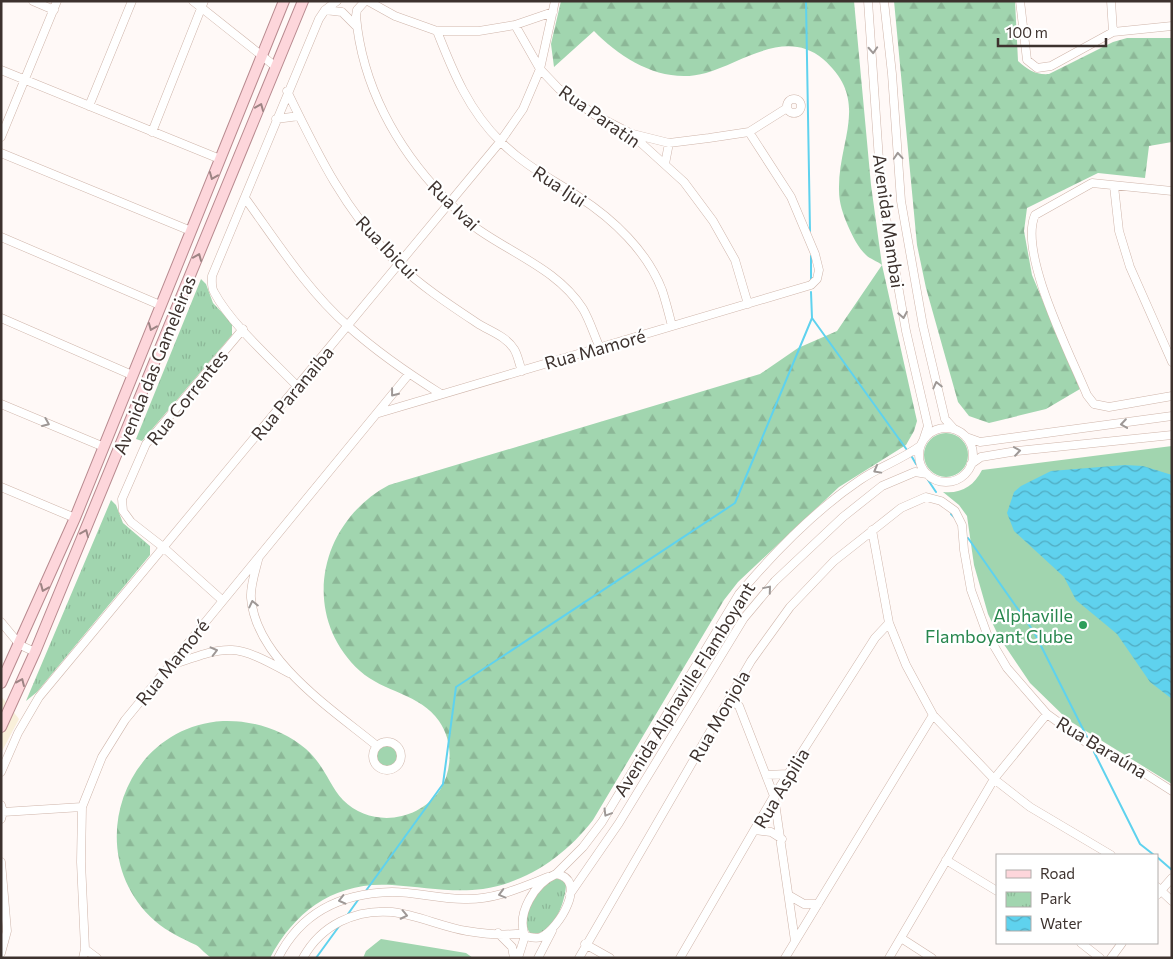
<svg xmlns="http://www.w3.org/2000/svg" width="1173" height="959" font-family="Commissioner,sans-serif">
<defs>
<pattern id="forest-firs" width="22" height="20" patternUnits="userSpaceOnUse" patternTransform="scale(1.25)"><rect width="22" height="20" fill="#a1d5af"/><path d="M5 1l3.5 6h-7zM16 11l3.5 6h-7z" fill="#8cb797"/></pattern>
<pattern id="park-tufts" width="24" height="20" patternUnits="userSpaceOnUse" patternTransform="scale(1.25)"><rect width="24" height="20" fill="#a1d5af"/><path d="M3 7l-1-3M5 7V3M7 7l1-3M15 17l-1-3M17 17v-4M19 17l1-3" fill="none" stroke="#8cb797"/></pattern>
<pattern id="water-waves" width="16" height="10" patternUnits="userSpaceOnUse" patternTransform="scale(1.25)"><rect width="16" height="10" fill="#5fd2ee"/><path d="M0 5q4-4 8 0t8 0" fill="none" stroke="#50abc1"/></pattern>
</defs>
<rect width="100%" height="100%" fill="#fff9f7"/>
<path fill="#f9f0da" d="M1 696 19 719 1 753Z"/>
<path fill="#a1d5af" d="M924 455a22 22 0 1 1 44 0a22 22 0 1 1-44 0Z
M1172 446V784L1068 720 1030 683 999 637 988 614 974 565 967 516 959 505 943 492C961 494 974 486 982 470Z
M376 756a11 11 0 1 1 22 0a11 11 0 1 1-22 0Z
M381 939 466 953 473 958H363L366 951Z"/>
<path fill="url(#forest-firs)" d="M561 1H854L871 185 882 265 917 421 914 431 906 445 839 487 738 582 724 600 593 820C566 855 528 882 483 889 453 893 422 887 392 885 336 881 295 910 270 958 258 958 222 959 212 958 207 956 201 948 196 945 181 938 168 932 155 921 80 855 122 727 223 721 253 720 283 730 306 749 325 766 329 785 343 800 371 828 418 822 440 790 453 769 453 741 439 721 421 694 383 692 360 671 299 615 319 522 389 485L760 374 798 348 837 331 882 265C877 261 870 259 866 255 858 248 852 235 848 226 843 214 839 203 839 190 838 139 871 101 823 59 786 28 743 62 706 73 664 85 622 60 594 31L554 67 551 44Z
M894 1H1015L1018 61C1028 70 1036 75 1049 74L1113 42 1127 38H1172V142L1149 146 1145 178 1098 173 1027 208 1024 231 1032 275 1080 389 1046 409 989 423 969 416 958 402 926 288 917 245Z"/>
<path fill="url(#park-tufts)" d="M201 279 206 284 213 303 232 323V335L142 441 136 439Z
M111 500 116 505 123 523 150 546V555L37 692 26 701Z
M556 878 566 882C567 899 552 941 530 933 517 916 540 885 556 878Z"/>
<path fill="url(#water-waves)" d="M1125 465 1143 466 1172 475V699L1150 682 1117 634 1076 600 1064 577 1014 531 1007 513 1014 492 1021 486 1051 471Z"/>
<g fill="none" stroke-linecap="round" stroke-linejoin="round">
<path stroke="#5fd2ee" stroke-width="2" d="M806 1 810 231
M811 256V280
M812 318 907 450
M912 457 916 464
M928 480 936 492
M951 514 955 518
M968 538 1034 632 1087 737
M1094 752 1140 844 1154 855
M1157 857 1172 870
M365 892 443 784 456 687 735 503 812 318 811 292
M348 914 358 900
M316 958 340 925"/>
<defs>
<path id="minor" d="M33 1 54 10
M193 1 276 67
M365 1 357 10 356 16C362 85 396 147 443 196 454 207 466 221 479 230 515 255 559 271 583 309 590 321 594 335 600 348
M368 1 395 16 437 31H479L515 25 553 12
M868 1 881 189 906 331 928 426 924 438
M884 1 892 74 901 201 923 326 945 419 954 429
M1020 1 1027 60 1037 68 1051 66 1113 32 1172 26
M1111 1 1113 32
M325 10 342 12 356 26
M515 25 540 69 559 89 595 115 630 133 684 182 713 221 735 260 748 304
M437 31C453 72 469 111 501 142 525 166 552 179 579 197 613 219 647 251 662 290 666 302 669 314 672 326
M1 70 220 159
M287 91C318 155 346 213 398 264 421 286 450 305 477 323 489 331 506 336 514 349 518 355 519 364 522 371
M787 106a7 7 0 1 1 14 0a7 7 0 1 1-14 0Z
M89 106 132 1
M276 119 299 116
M152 132 204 1
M633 134 669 143 709 138 749 132 787 108
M1 137 57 1
M1 153 191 231
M665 164 669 143
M1114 186 1119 231 1130 267 1172 362
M1172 191 1092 183 1035 215C1018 253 1071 356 1087 395L1094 404 1109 407 1172 396
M245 198C277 242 307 290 348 326 377 352 409 374 441 394
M1 237 160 305
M1 318 132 375
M297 386C271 359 231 324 214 292 211 287 212 281 212 276L319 19 325 10 337 1
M1 404 104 447
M379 413 811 285 817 279 819 270 815 254 791 197 749 132
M919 455a27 27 0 1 1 54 0a27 27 0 1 1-54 0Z
M966 437 980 442 1172 416
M971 464 981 457 1017 451 1172 435
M1 487 75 518
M872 530 889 623 906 665 933 715 994 779 1030 807 1111 855
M258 560C255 572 250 587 251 598 256 660 333 710 377 746
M222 600 163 547 131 522 123 511 122 499 146 444 243 329
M1 622 20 645 35 652
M169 666C229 645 233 642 289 673
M729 699 739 706 774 796 795 941
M373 756a14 14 0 1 1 28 0a14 14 0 1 1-28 0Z
M1 772 18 733 39 697 500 142 523 109 540 69 555 1
M766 775 788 774
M1 805 3 812 1 819
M3 812 82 807
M755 830 771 832 782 839
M946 860 997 891
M1 862 7 931 1 953
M556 874 583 847 602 822 739 594C772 555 817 509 860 480 879 467 901 460 920 446
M556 874C589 879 559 929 541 937 535 939 531 937 525 936 516 913 535 883 556 874Z
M1157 887 1172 901
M570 894 619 823 744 618 775 581 843 517 882 486 915 472 927 474
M1157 895 1172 878
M790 896 804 904H818
M498 933 512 947 514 958
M901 938 932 958
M1081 943 1100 958
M585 944 610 958
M85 949 97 958
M83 958 85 949 81 862 82 807 102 757 125 720 409 374
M278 958C301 912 342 893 392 892 416 892 440 899 464 899 494 900 520 888 548 877
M303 958C321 925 355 909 392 912 418 915 442 927 467 931 485 934 506 936 524 933
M518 958 525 936
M538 958 552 931
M579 958 751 661 790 607 834 561 901 508 926 497 941 501 955 511 962 525 964 550 971 590 987 634 1007 668 1047 714 1087 743 1144 773 1172 791
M680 958 774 796 875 638 889 623
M785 958 933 715
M889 958 994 779 1047 714
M1111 958 1122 943"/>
<path id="major" d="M1 683 75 518 284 1
M1 727 35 652 303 1"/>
</defs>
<use href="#minor" stroke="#cfb5aa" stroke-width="9"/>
<use href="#major" stroke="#b88a8f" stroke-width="12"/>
<use href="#minor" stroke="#fff" stroke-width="8"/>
<use href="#major" stroke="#fdd6db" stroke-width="10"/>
</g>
<defs><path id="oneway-chevron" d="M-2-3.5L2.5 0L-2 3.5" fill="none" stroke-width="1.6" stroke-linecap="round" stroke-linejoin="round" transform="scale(1.25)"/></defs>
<g stroke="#9e9896">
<use href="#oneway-chevron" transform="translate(873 50) rotate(87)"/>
<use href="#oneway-chevron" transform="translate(898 156) rotate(-94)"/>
<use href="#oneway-chevron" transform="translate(903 315) rotate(80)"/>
<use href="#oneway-chevron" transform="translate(937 385) rotate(-103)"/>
<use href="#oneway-chevron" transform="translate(394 393) rotate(128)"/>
<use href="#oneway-chevron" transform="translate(46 423) rotate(23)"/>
<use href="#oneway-chevron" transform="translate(1124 424) rotate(172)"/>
<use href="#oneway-chevron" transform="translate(1017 451) rotate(-8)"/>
<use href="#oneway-chevron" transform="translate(877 470) rotate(151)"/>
<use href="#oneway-chevron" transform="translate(768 589) rotate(-50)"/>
<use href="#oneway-chevron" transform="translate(253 604) rotate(-103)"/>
<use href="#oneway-chevron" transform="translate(214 651) rotate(-14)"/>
<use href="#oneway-chevron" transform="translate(607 813) rotate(121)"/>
<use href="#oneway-chevron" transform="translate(502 894) rotate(165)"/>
<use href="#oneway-chevron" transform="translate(342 900) rotate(166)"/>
<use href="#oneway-chevron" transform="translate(404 915) rotate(12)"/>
</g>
<g stroke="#9d8484">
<use href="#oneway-chevron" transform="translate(260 107) rotate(-68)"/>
<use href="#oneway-chevron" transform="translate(213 176) rotate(112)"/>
<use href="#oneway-chevron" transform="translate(198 257) rotate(-68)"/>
<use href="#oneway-chevron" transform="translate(152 327) rotate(112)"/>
<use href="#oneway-chevron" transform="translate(85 533) rotate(-67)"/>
<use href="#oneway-chevron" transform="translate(44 588) rotate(113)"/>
<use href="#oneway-chevron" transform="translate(21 682) rotate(-66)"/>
</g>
<circle fill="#2e9e5b" stroke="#fff" stroke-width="2" cx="1083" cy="625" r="5"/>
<g text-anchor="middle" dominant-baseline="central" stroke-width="4.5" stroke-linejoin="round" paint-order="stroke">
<g font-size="18" fill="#3d322e" stroke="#fff">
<text transform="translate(600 116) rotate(35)">Rua Paratin</text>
<text transform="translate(560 186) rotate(33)">Rua Ijui</text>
<text transform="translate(454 205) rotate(44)">Rua Ivai</text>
<text transform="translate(889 221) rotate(82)">Avenida Mambai</text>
<text transform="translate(387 247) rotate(46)">Rua Ibicui</text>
<text transform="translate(595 349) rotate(-16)">Rua Mamoré</text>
<text transform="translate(154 365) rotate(-68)">Avenida das Gameleiras</text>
<text transform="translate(292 393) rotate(-50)">Rua Paranaiba</text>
<text transform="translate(187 397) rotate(-51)">Rua Correntes</text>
<text transform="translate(172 662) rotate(-51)">Rua Mamoré</text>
<text transform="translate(684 689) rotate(-58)">Avenida Alphaville Flamboyant</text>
<text transform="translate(719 716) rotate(-60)">Rua Monjola</text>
<text transform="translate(1102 747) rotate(31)">Rua Baraúna</text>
<text transform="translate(781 788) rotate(-59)">Rua Aspilia</text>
</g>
<g font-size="18" fill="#27864d" stroke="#fff" text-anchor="end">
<text x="1073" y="615">Alphaville<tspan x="1073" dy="21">Flamboyant Clube</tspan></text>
</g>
</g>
<rect width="1173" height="959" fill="none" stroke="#3d322e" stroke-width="5"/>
<rect x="996" y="854" width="162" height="90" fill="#ffffff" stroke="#b1adab"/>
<rect x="1006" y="870" width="25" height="8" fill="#fdd6db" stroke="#b1adab"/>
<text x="1040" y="879" font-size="15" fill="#3d322e">Road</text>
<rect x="1006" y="892" width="25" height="15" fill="url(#park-tufts)" stroke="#b1adab"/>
<text x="1040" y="904" font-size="15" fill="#3d322e">Park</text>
<rect x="1006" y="916" width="25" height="15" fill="url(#water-waves)" stroke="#b1adab"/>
<text x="1040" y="929" font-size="15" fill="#3d322e">Water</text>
<path d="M998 38v8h108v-8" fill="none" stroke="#3d322e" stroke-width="2.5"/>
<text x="1006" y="38" font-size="15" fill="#3d322e" stroke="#ffffff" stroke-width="4" paint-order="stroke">100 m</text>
</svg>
